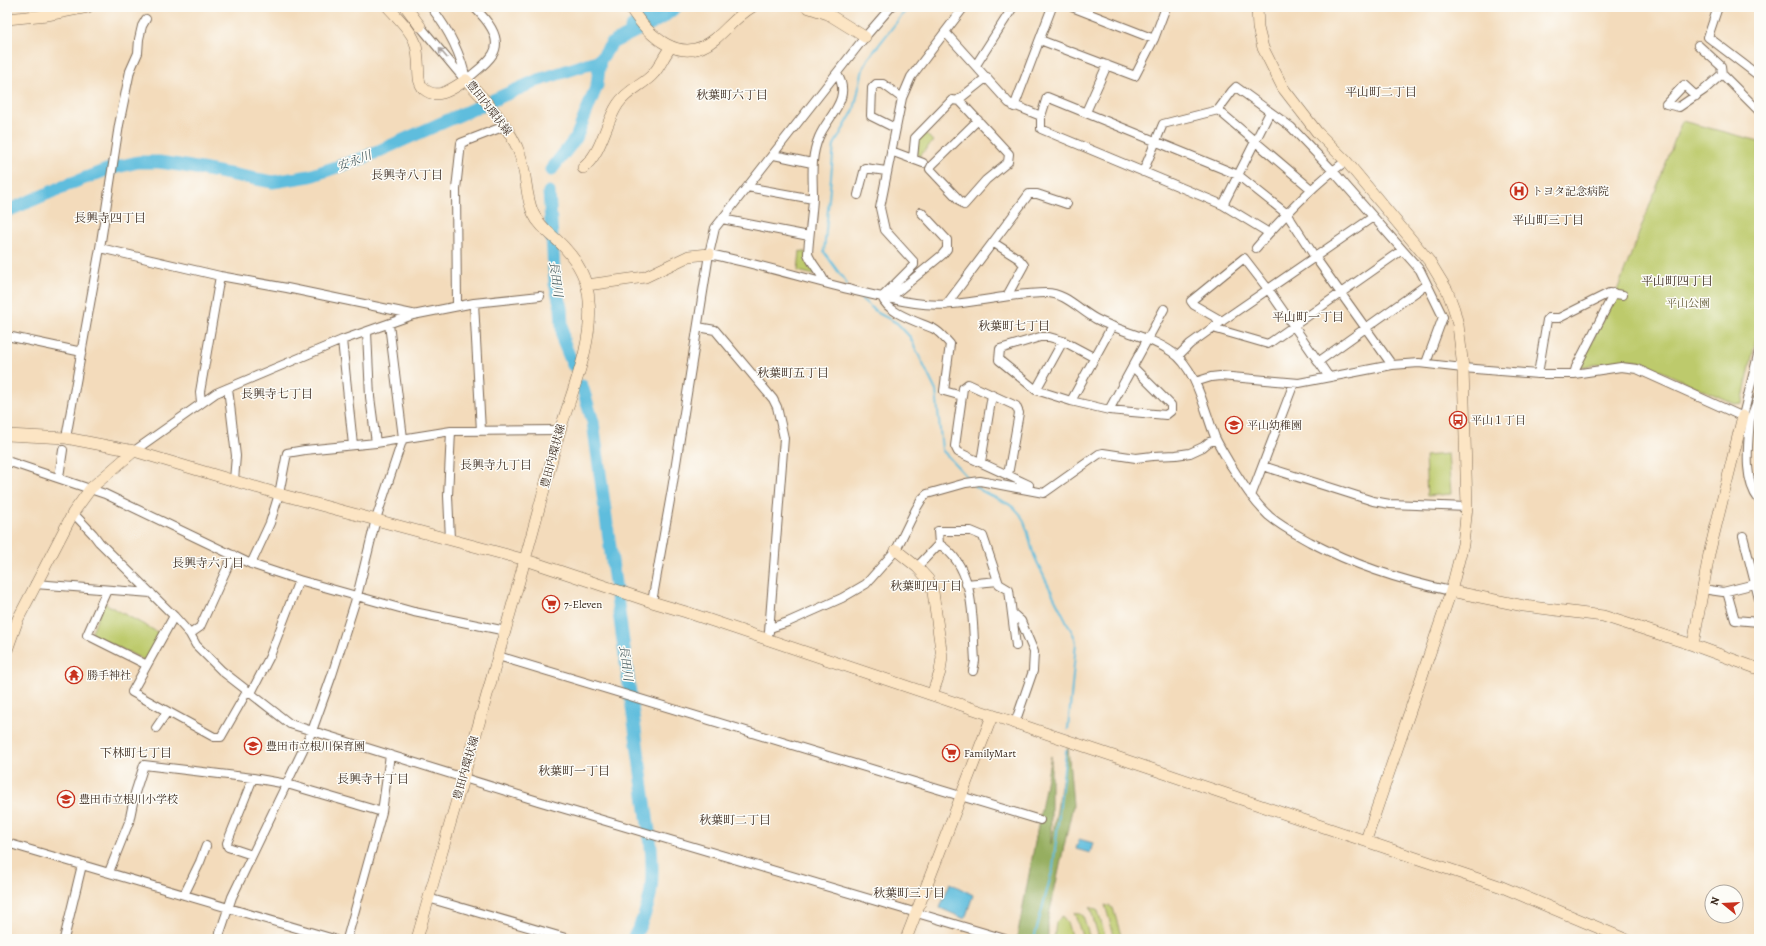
<svg xmlns="http://www.w3.org/2000/svg" width="1766" height="946" font-family="Alegreya,'Noto Serif JP',serif">
<rect width="100%" height="100%" fill="#fdfcf7"/>
<filter id="ink" filterUnits="userSpaceOnUse"><feTurbulence type="fractalNoise" baseFrequency=".025" numOctaves="2"/><feDisplacementMap in="SourceGraphic" scale="8" xChannelSelector="R" yChannelSelector="G"/><feConvolveMatrix kernelMatrix="1 2 1 2 8 2 1 2 1" color-interpolation-filters="sRGB"/></filter>
<filter id="wash" filterUnits="userSpaceOnUse"><feTurbulence type="fractalNoise" baseFrequency=".012" numOctaves="4" result="noise"/><feDisplacementMap in="SourceGraphic" scale="16" xChannelSelector="R" yChannelSelector="G"/><feGaussianBlur stdDeviation="0.9" result="paint"/><feColorMatrix in="noise" values="0 0 0 0 0 0 0 0 0 0 0 0 0 0 0 0 0 1.4 0 .05"/><feComposite in="paint" operator="in"/></filter>
<g filter="url(#wash)">
<rect width="100%" height="100%" fill="#f3dbbb"/>
<path fill="#bdca6c" stroke="#7c7a45" d="M1682 121 1759 141V325L1742 403 1735 404 1641 362 1629 360 1579 367 1615 296Z
M924 132 933 141 919 157 917 154 918 137Z
M800 251 805 252 815 270 814 275 798 271Z
M1448 454 1451 494 1427 496 1425 456Z
M104 603 161 634 147 659 144 660 92 634V631Z
M1105 905 1113 908 1122 939H1115Z
M1090 907 1098 911 1106 939H1099Z
M1074 912 1083 915 1090 939H1083Z
M1062 916 1067 922 1072 939H1054L1056 922Z"/>
<path fill="#96ae60" stroke="#686c3f" d="M1068 747 1073 805 1048 920V939H1017L1051 756V844Z"/>
<path fill="#5fbddd" stroke="#4d747e" d="M1079 839 1093 843 1090 853 1076 849Z
M950 883 973 895 965 919 940 908Z"/>
<g fill="none" stroke-linecap="round" stroke-linejoin="round">
<path stroke="#5fbddd" stroke-width="2" d="M847 284 824 252 834 145 854 110 863 69 868 59 902 15 912 7
M858 296 878 313 897 323 910 337 936 391 942 450 970 480
M974 485C987 498 1009 499 1020 514 1028 526 1029 541 1034 555 1046 583 1061 610 1075 638L1076 643 1068 729
M1034 939 1053 868 1066 751"/>
<path stroke="#5fbddd" stroke-width="13" d="M631 28 656 7
M551 170 576 138 597 85 600 60
M549 192 555 284 561 308 563 341 573 365
M7 211 72 183 109 169 138 162H159L179 165 273 182 310 176 363 158 536 81 600 60 612 43 662 18 676 7
M582 386 593 422 651 846C654 885 652 905 633 939"/>
</g>
</g>
<g filter="url(#ink)">
<g fill="none" stroke-linecap="round" stroke-linejoin="round">
<defs>
<path id="street" d="M431 7C448 29 461 53 466 80
M964 7 945 32 1009 103 1041 116
M1072 7 1154 39
M1718 7 1708 37 1759 76
M420 26 465 80
M1040 40 1135 76 1154 39 1166 7
M1698 45 1721 66 1722 74 1759 111
M976 65 1013 7
M466 80C475 72 487 64 493 54 503 37 485 18 474 7
M1696 96 1684 85 1666 104 1679 107 1704 90 1722 74
M958 100 987 77
M1014 107 1052 7
M1218 110 1311 189
M1086 112 1107 65
M895 128 871 116 872 88 876 84H883L902 98
M891 151 923 163
M774 155 812 163
M913 158 915 138 952 100 960 101 1009 154 1008 162 986 180 964 205 930 169 932 165 978 120
M1346 161C1317 182 1293 207 1269 233L1223 205 1041 129V116L1047 97 1238 175 1287 214 1315 257 1392 365
M1143 172 1163 124 1218 110 1232 91 1236 87 1291 127 1333 171 1420 270 1443 317 1426 363
M747 187 813 199
M858 195 865 168 886 171
M1223 205 1270 112
M722 219 809 236
M994 243 1019 259 1024 265 1007 296
M100 248 220 276 287 288 412 314
M1256 248 1269 233
M709 254C778 268 845 292 915 303 959 310 1001 293 1046 293 1066 293 1079 310 1096 319 1120 332 1149 336 1172 352 1196 367 1205 412 1215 437 1219 446 1225 455 1230 464 1242 483 1253 501 1269 516 1282 527 1296 534 1310 542 1354 565 1403 581 1451 591
M825 283C821 272 812 265 808 254 809 235 812 217 813 198 813 177 810 158 819 137 828 116 853 98 837 74
M882 297 914 265V262L885 230 880 208 902 98 911 77 945 32
M882 297C888 314 919 322 934 329 940 332 945 339 950 344L944 391 962 396 963 388 968 384 1016 406 1019 413 1008 475
M890 298 942 255 947 249V240L921 212
M474 303 481 431
M946 305 1029 194H1037L1067 204
M457 306 456 189 461 143 505 126
M1222 321 1194 305 1191 301 1244 258 1268 289 1329 377
M1112 326 1071 401 1109 410 1164 309
M698 327 715 330 773 399 777 407 784 438 769 632
M1213 328 1268 344 1402 250
M367 332 370 397 376 443
M7 336 82 352
M342 340 353 445
M1178 356 1190 344 1222 321 1373 217
M1318 362 1426 285
M1538 374 1547 320 1549 318H1559L1609 293 1623 295
M1574 374 1576 367 1614 293
M1195 382 1211 377 1220 376 1299 383 1392 365 1419 363 1463 368 1538 374H1574L1621 367 1637 369 1750 420C1748 445 1743 480 1759 500
M228 388 236 456 234 480
M1036 390 1063 341
M962 396 955 446 958 452 1029 485
M1071 401 1036 390 999 360 1000 349 1040 337H1049L1063 341 1095 358
M201 402 200 392 220 276
M1109 410 1166 415 1171 411V405L1133 367
M1743 416 1759 351
M1750 420 1759 396
M66 438 100 248 119 125 130 71 138 53 139 39 142 26 146 19
M134 451 216 393 342 340 413 315 474 303 540 296
M7 461 105 494 251 564 299 580 414 612 506 631
M981 462 992 395
M1263 466 1373 501 1390 504 1467 507
M59 477 63 450
M1251 496 1294 383
M73 513 93 534 99 542 174 616 190 634 196 645 222 671 290 724 538 801 1005 939
M1743 536 1759 599
M450 539 448 496 451 431
M939 544C977 567 972 623 975 661L973 671
M251 564 270 523 279 494 287 453 305 450 376 443 451 431 560 430
M917 567 939 544 938 531H971L983 536 999 584 1009 590 1016 646
M35 584 151 593
M966 584 998 581
M1702 589 1723 592 1759 583
M107 590 87 635 147 665
M1727 592 1735 620 1759 622
M652 602 672 489 709 254 715 228 865 37 891 7
M1012 613 1021 621 1034 652 1033 671 1015 723
M174 616 132 692 214 737H221L245 695 251 693 270 656 299 580
M770 628 788 622 842 598 866 584 896 550 916 509 922 499 927 494 966 483 980 481 1044 493 1099 454 1103 453 1136 458 1153 456 1176 455 1190 453 1203 447 1209 442 1216 440
M190 634 200 627 233 555
M498 656 1040 820
M156 728 167 712
M7 843 334 939
M252 855 228 847 227 843 253 778
M109 872 129 822 135 793 144 765 253 778 287 784 382 812
M184 895 200 862 206 846
M428 898 569 939
M64 939 82 865
M218 939 232 897 312 731 332 675 357 596 376 519 403 438 389 324
M347 939 382 812 390 755"/>
<path id="secondary" d="M388 7C397 17 410 29 415 42 419 54 418 66 419 78 419 82 422 87 424 89 438 101 453 88 466 80 485 99 512 130 520 155 527 174 525 195 533 213 540 228 554 236 564 247 578 262 588 281 589 301 594 347 568 399 556 444 513 610 464 774 417 939
M406 7 420 26
M630 7C648 36 681 67 715 39 728 28 738 15 752 7
M807 7 828 14 865 37
M1257 7 1258 28 1263 48 1283 88 1317 132 1346 161 1430 262 1447 290 1454 309 1458 325 1463 368 1467 507 1463 544 1451 591 1366 840
M7 19 47 15 88 7
M583 168C603 151 604 125 618 104 628 89 644 85 654 73 661 65 664 55 671 47
M587 285 645 277 689 256 709 254
M7 435 66 438 134 451 279 494 526 560 652 602 686 612 1502 887 1625 939
M896 550 917 567 928 579 933 592 942 657 940 672 932 695
M1451 591 1524 606 1603 616 1693 645 1759 669
M1693 645 1709 554 1743 416
M7 650 18 619 73 513 91 488 134 451
M906 939 992 716"/>
</defs>
<use href="#street" stroke="#7b6855" stroke-width="10"/>
<use href="#secondary" stroke="#7b6855" stroke-width="12"/>
<use href="#street" stroke="#fff" stroke-width="8"/>
<use href="#secondary" stroke="#fce5c4" stroke-width="11"/>
</g>
<defs><path id="oneway-shaft" d="M-6 0H5M1.5-3L5.5 0L1.5 3" fill="none" stroke-width="1.6" stroke-linecap="round" stroke-linejoin="round"/></defs>
<use stroke="#a79f9a" href="#oneway-shaft" transform="translate(443 53) rotate(-130)"/>
</g>
<defs>
<symbol id="hospital-ring" viewBox="-11 -11 22 22"><circle r="9.5" fill="#fdfcf7" stroke="#c8321e" stroke-width="1.5"/><path d="M-5-5h3v3.5h4V-5h3V5h-3V1.5h-4V5h-3Z" fill="#c8321e"/></symbol>
<symbol id="bus-ring" viewBox="-11 -11 22 22"><circle r="9.5" fill="#fdfcf7" stroke="#c8321e" stroke-width="1.5"/><path d="M-5-6H5V4H4V6H2V4H-2V6H-4V4H-5ZM-3.5-4V0h7V-4ZM-3.5 1.2v1.5H-2V1.2ZM2 1.2v1.5H3.5V1.2Z" fill="#c8321e"/></symbol>
<symbol id="school-ring" viewBox="-11 -11 22 22"><circle r="9.5" fill="#fdfcf7" stroke="#c8321e" stroke-width="1.5"/><path d="M0-5L7-2L0 1L-7-2ZM-4 1L0 2.5L4 1V4Q0 6-4 4Z" fill="#c8321e"/></symbol>
<symbol id="supermarket-ring" viewBox="-11 -11 22 22"><circle r="9.5" fill="#fdfcf7" stroke="#c8321e" stroke-width="1.5"/><path d="M-6-5.5h2.5l.6 2H6L4.5 2H-2.5L-4.4-4H-6ZM-1.5 3.2a1.3 1.3 0 1 0 .1 0ZM3 3.2a1.3 1.3 0 1 0 .1 0Z" fill="#c8321e"/></symbol>
<symbol id="temple-ring" viewBox="-11 -11 22 22"><circle r="9.5" fill="#fdfcf7" stroke="#c8321e" stroke-width="1.5"/><path d="M0-6L5-2H3V0L6.5 2.5H4V6H1.5V3h-3V6H-4V2.5H-6.5L-3 0V-2H-5Z" fill="#c8321e"/></symbol>
</defs>
<g fill-rule="evenodd">
<use href="#hospital-ring" x="1509" y="181" width="20" height="20"/>
<use href="#bus-ring" x="1448" y="410" width="20" height="20"/>
<use href="#school-ring" x="1224" y="415" width="20" height="20"/>
<use href="#supermarket-ring" x="541" y="594" width="20" height="20"/>
<use href="#temple-ring" x="64" y="665" width="20" height="20"/>
<use href="#school-ring" x="243" y="736" width="20" height="20"/>
<use href="#supermarket-ring" x="941" y="743" width="20" height="20"/>
<use href="#school-ring" x="56" y="789" width="20" height="20"/>
</g>
<g text-anchor="middle" dominant-baseline="central" stroke-width="3" stroke-linejoin="round" paint-order="stroke">
<g font-size="11" fill="#3b2a1e" stroke="#fdfcf7">
<text transform="translate(489 108) rotate(52)">豊田内環状線</text>
<text transform="translate(553 456) rotate(-75)">豊田内環状線</text>
<text transform="translate(466 768) rotate(-74)">豊田内環状線</text>
</g>
<g font-size="11" fill="#3b2a1e" stroke="#fdfcf7" text-anchor="start">
<text x="1532" y="191">トヨタ記念病院</text>
<text x="1471" y="420">平山１丁目</text>
<text x="1247" y="425">平山幼稚園</text>
<text x="564" y="604">7-Eleven</text>
<text x="87" y="675">勝手神社</text>
<text x="266" y="746">豊田市立根川保育園</text>
<text x="964" y="753">FamilyMart</text>
<text x="79" y="799">豊田市立根川小学校</text>
</g>
<g font-size="11" fill="#625a35" stroke="#fdfcf7">
<text x="1688" y="303">平山公園</text>
</g>
<g font-size="12" fill="#3b2a1e" stroke="#fdfcf7">
<text x="1381" y="92">平山町二丁目</text>
<text x="732" y="95">秋葉町六丁目</text>
<text x="407" y="175">長興寺八丁目</text>
<text x="110" y="218">長興寺四丁目</text>
<text x="1548" y="220">平山町三丁目</text>
<text x="1677" y="281">平山町四丁目</text>
<text x="1308" y="317">平山町一丁目</text>
<text x="1014" y="326">秋葉町七丁目</text>
<text x="793" y="373">秋葉町五丁目</text>
<text x="277" y="394">長興寺七丁目</text>
<text x="496" y="465">長興寺九丁目</text>
<text x="208" y="563">長興寺六丁目</text>
<text x="926" y="586">秋葉町四丁目</text>
<text x="136" y="753">下林町七丁目</text>
<text x="574" y="771">秋葉町一丁目</text>
<text x="373" y="779">長興寺十丁目</text>
<text x="735" y="820">秋葉町二丁目</text>
<text x="909" y="893">秋葉町三丁目</text>
</g>
<g font-size="12" font-style="italic" fill="#485d61" stroke="#fdfcf7">
<text transform="translate(354 161) rotate(-21)">安永川</text>
<text transform="translate(556 279) rotate(82)">長田川</text>
<text transform="translate(626 663) rotate(82)">長田川</text>
</g>
</g>
<rect width="1766" height="946" fill="none" stroke="#fdfcf7" stroke-width="24"/>
<g transform="translate(1724 904) rotate(288)"><circle r="19" fill="#fdfcf7" stroke="#afa8a0"/>
<path d="M0-3L7 15L0 10L-7 15Z" fill="#c8321e"/>
<text y="-6" font-size="11" font-weight="bold" text-anchor="middle" fill="#3b2a1e">N</text>
</g>
</svg>
